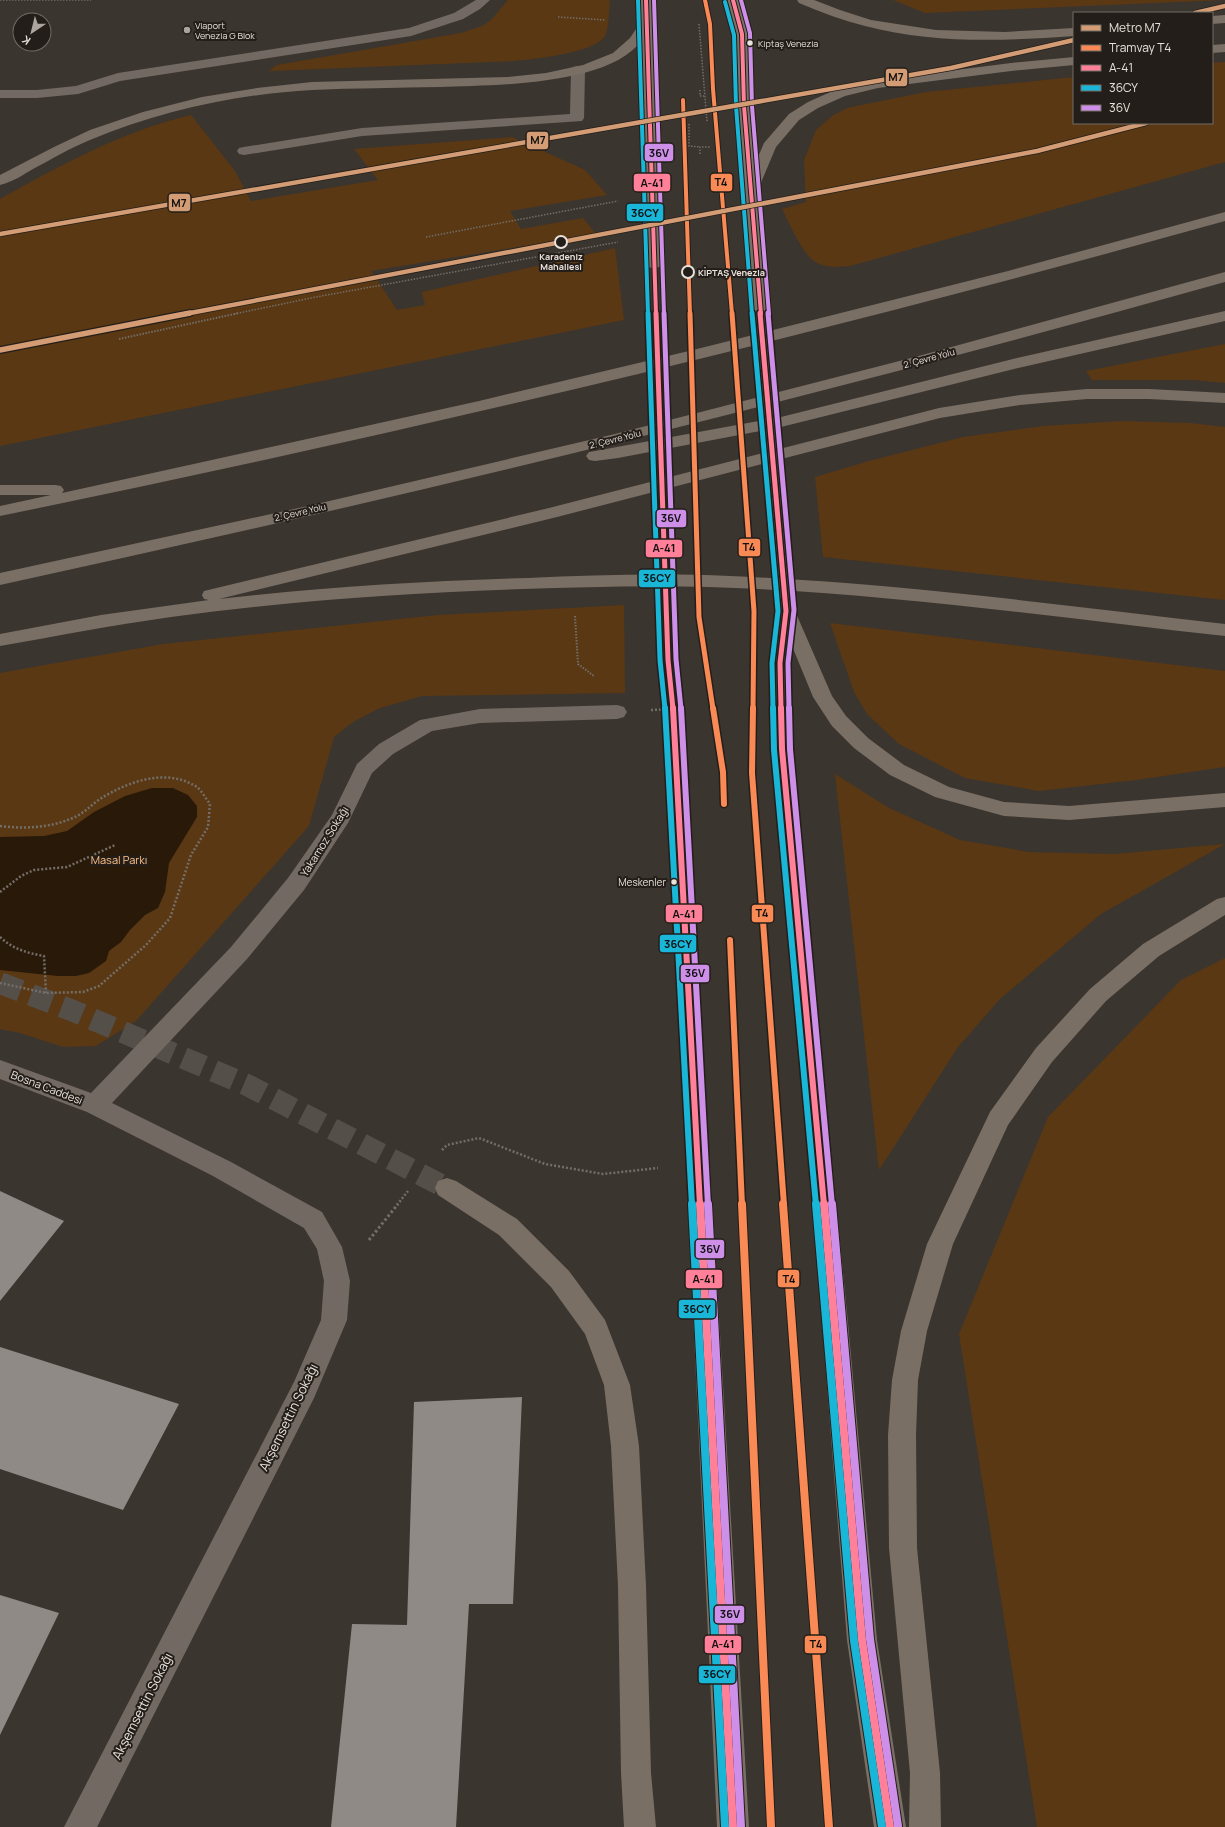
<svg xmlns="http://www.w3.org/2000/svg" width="1225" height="1827" font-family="Manrope,sans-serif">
<rect width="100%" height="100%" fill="#3b3530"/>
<path fill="#5a3813" d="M508 0H610C609 10 609 24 606 34 599 53 533 59 514 61L269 71 277 65 461 33 482 26 491 20Z
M893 0H1225L925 13Z
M1225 62V162L850 266C840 267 829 268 819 264 804 259 790 224 782 209L806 202 804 160 816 130 832 116 847 108 926 92 1074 77V123H1212V63Z
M191 115 235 171 251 201 378 180 354 149 512 137 585 170 607 195 510 211 521 229 583 218 596 234 371 271 397 310 425 305 422 292 615 248 624 320 0 446V199C61 165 123 131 191 115Z
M1225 344V383L1193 380H1092L1086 371Z
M1122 421 1190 423 1225 427V600L823 557 815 477 869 461 963 437 1043 426Z
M624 605 625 693 422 696 380 708 353 722 334 737 309 826 136 1021 96 1046 63 1047 20 1033 0 1029V673L163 644 438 615Z
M830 623 1225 671V767L1136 780 1039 791 965 778 899 744 867 714 854 692Z
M835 774 889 808 960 840 1029 852 1114 854 1225 844 1101 914 1000 999 958 1047 879 1170Z
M1225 958V1827H1037L959 1334 1048 1117 1181 980Z"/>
<path fill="#291909" d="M152 788H173L188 795 197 806V817L169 863 165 892 158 908 145 915 130 930 121 942 109 951 106 961 89 973 76 976H58L0 970V837L44 836 67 831 94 812 125 796Z"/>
<path fill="#908a86" d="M0 1191 64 1221 0 1301Z
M0 1347 179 1404 123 1510 0 1469Z
M522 1397 513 1604H469L456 1827H331L352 1624 407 1625 414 1402Z
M0 1595 59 1613 0 1735Z"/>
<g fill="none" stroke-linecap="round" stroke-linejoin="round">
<path stroke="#554f4a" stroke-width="22" stroke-dasharray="22 11" stroke-linecap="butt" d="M0 983 71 1010 247 1085 447 1188"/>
<path stroke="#746e68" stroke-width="1.5" stroke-dasharray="1.5 1.5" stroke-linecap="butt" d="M0 0H91
M558 17 605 20
M699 24 707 122
M700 90V96H704
M689 124V146L700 147
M700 154V147H710
M426 237 618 201
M234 314 316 297 618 242"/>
<path stroke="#746e68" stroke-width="2" stroke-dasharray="1.5 1.5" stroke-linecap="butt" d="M119 339 239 313
M575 616 578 664 594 676"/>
<path stroke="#746e68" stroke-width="2.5" stroke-dasharray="2 2" stroke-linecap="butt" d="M651 710 673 709
M0 826C25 829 51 828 75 817 84 813 91 805 100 799 127 782 166 767 197 787 202 791 206 799 210 804L208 827 191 855 170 918 146 945 99 986 83 992 46 993 0 983
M0 892 21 876 34 870 67 867 115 845
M0 937C13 949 27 953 44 956L46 993
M442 1150 447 1145 479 1138 545 1164 603 1174 658 1168
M397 1205 408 1191"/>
<path stroke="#746e68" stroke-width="3" stroke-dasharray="2.5 2.5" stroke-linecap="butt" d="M369 1240 398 1204"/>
<path fill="#726a62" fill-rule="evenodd" d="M476 0H490L480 9 463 19 411 36 120 81 78 94 37 98H0V90H37L76 86 118 73 409 28 454 13Z
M578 66 583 67 585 70 584 118 582 121 362 136 244 155 239 154 237 151 239 148 244 147 362 128 570 114 571 70 573 67Z
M617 705 624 707 627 712 624 717 617 719 480 723 432 731 393 754 372 773 348 823 304 890 247 959 112 1103 231 1162 322 1212 342 1247 350 1281 347 1320 314 1398 97 1827H64L294 1382 321 1320 324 1281 317 1249 304 1228 213 1176 87 1112 0 1079V1060L91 1093 231 947 288 878 332 815 357 764 379 744 420 720 480 709Z"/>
<path fill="#7c7269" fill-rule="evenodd" d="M640 0H652L653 23 652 26H642L641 23Z
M727 0H739L748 34 751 106 757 192 755 195 750 196 745 195 743 192 737 106 736 34Z"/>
<path fill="#7a6f65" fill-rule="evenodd" d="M797 0H814L840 10 871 20 936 30 1005 32 1074 28V36C1004 41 933 44 865 26 842 20 820 12 799 3Z
M1225 15V23L1212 24V16Z
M647 19 652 20 653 23 660 170 662 264 659 267 654 269 649 267 646 264V170L641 41C608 86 492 85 440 87 397 88 355 88 312 90 237 94 160 111 90 140 70 148 52 159 33 169 23 175 12 182 0 185V175L54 147 90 130 143 112 202 97 257 88 312 82 508 77 546 73 583 65 613 53 630 38 642 20Z
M1225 44V52L1212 53V45Z
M1074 57V65L1011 71 878 88 845 96 818 108 799 120 776 147 757 192 764 260 761 263 756 265 751 263 748 260 743 192 764 143 789 114 808 102 835 90 878 80 1011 63Z
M1225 212V221C821 334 411 432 0 516V506L51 495H0V485H55L61 486 64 490 62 493 479 401 693 350 1008 271Z
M1225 272V282C820 396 411 496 0 585V573L308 506 615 434 915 357Z
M1225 311V321L1014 369 781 427 618 458 595 461 589 460 586 456 589 452 595 451 781 417 1013 359Z
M1087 389H1149L1225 393V403L1149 399H1087L1020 405 940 418 557 517 219 599C322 587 425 581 528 578 595 575 663 573 730 576 896 583 1060 605 1225 624V636C1053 617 881 592 708 587 646 585 584 587 522 589 405 593 287 601 171 617 113 625 57 636 0 646V634L101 615 209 600 204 599 202 595 204 591 549 508 939 408 1020 395Z
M786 605 793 607 795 611 832 696 846 716 868 738 904 765 949 787 1004 802 1069 806 1225 793V807L1069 820 1004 816 935 797 890 775 854 748 832 726 813 697 792 646 790 663 792 749 848 1323 877 1640 906 1827H874L847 1640 822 1323 772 749 770 663 777 611 779 607Z
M1225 897V915L1159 956 1106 1001 1052 1062 1008 1125 953 1244 927 1331 918 1380 916 1435 917 1548 940 1773 941 1827H909L910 1773 889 1548 888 1435 892 1380 901 1331 927 1244 990 1112 1036 1048 1090 989 1143 944 1217 899Z
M698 1153 707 1156 710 1163 749 1827H717L686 1163 689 1156Z
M447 1178 456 1181 517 1219 569 1271 605 1320 630 1385 639 1446 646 1586 651 1773 656 1827H624L621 1773 618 1586 611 1446 604 1385 585 1334 551 1287 499 1235 438 1195 435 1188 438 1181Z"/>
<path stroke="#7a6f65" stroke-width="14" d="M756 260 761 314"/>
<path stroke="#7a6f65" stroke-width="18" d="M761 313 786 611"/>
<defs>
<path id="bus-1-far3" d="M646 0 656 314
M733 0 742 34 744 106 761 314"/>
<path id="bus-1-far2" d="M656 313 668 660 673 709
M760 313 786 611 780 663 781 709"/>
<path id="bus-1-far1" d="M673 708 700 1205
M781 708 782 749 824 1205"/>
<path id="bus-1" d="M700 1204 733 1827
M824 1204 862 1640 890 1827"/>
<path id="bus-2-far3" d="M638 0 648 314
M725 2 734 35 736 106 752 314"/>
<path id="bus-2-far2" d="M648 313 660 660 665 709
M752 313 778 611 772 663 773 709"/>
<path id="bus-2-far1" d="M665 708 692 1205
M773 708 774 750 816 1205"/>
<path id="bus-2" d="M692 1204 725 1827
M816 1204 854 1641 882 1827"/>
<path id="bus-3-far3" d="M654 0 664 314
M741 0 750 33 752 106 769 314"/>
<path id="bus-3-far2" d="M664 313 676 659 681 709
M768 313 794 610 788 663 789 709"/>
<path id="bus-3-far1" d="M681 708 708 1205
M789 708 790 749 832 1205"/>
<path id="bus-3" d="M708 1204 741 1827
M832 1204 870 1639 898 1826"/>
</defs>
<use href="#bus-1-far3" stroke="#231e19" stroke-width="6"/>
<use href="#bus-1-far2" stroke="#231e19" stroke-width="8"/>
<use href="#bus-1-far1" stroke="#231e19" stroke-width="9"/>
<use href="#bus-1" stroke="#231e19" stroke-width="10"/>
<use href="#bus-2-far3" stroke="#231e19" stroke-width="6"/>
<use href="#bus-2-far2" stroke="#231e19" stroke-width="8"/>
<use href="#bus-2-far1" stroke="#231e19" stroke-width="9"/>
<use href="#bus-2" stroke="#231e19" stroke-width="10"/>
<use href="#bus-3-far3" stroke="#231e19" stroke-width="6"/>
<use href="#bus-3-far2" stroke="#231e19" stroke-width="8"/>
<use href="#bus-3-far1" stroke="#231e19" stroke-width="9"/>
<use href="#bus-3" stroke="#231e19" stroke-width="10"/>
<use href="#bus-1-far3" stroke="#ff8098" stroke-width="4"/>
<use href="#bus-1-far2" stroke="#ff8098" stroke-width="5"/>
<use href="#bus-1-far1" stroke="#ff8098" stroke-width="6"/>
<use href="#bus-1" stroke="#ff8098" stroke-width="8"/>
<use href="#bus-2-far3" stroke="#1ab6d8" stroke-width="4"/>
<use href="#bus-2-far2" stroke="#1ab6d8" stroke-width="5"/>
<use href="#bus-2-far1" stroke="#1ab6d8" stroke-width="6"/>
<use href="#bus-2" stroke="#1ab6d8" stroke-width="8"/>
<use href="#bus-3-far3" stroke="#ce8fe9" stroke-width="4"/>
<use href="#bus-3-far2" stroke="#ce8fe9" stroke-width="5"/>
<use href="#bus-3-far1" stroke="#ce8fe9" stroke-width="6"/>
<use href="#bus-3" stroke="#ce8fe9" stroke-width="8"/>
<defs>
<path id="tram-1-far3" d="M705 0 710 24 713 89 732 314
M683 100 690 314"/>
<path id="tram-1-far2" d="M690 313 699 617 713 709
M732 313 754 611 753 709"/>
<path id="tram-1-far1" d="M713 708 723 772 724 804
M753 708 752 773 784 1205
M730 940 742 1205"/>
<path id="tram-1" d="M742 1204 771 1827
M783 1204 829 1827"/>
</defs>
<use href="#tram-1-far3" stroke="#231e19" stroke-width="6"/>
<use href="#tram-1-far2" stroke="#231e19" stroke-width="8"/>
<use href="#tram-1-far1" stroke="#231e19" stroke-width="9"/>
<use href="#tram-1" stroke="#231e19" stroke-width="10"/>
<use href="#tram-1-far3" stroke="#f98a56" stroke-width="4"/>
<use href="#tram-1-far2" stroke="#f98a56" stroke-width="5"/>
<use href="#tram-1-far1" stroke="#f98a56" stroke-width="6"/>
<use href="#tram-1" stroke="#f98a56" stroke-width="8"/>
<defs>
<path id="metro-1-far1" d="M1195 13 1225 6
M0 234 951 68 1074 40
M185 314 1037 151 1146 123"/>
<path id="metro-1" d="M0 350 190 313"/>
</defs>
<use href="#metro-1-far1" stroke="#231e19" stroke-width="6"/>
<use href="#metro-1" stroke="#231e19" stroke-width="8"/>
<use href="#metro-1-far1" stroke="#d39c74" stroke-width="4.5"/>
<use href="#metro-1" stroke="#d39c74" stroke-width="5.5"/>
</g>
<circle fill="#aca59f" stroke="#231e19" stroke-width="1.5" cx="187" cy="30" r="4"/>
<g fill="#e9e1db" stroke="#231e19" stroke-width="1.5">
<circle cx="750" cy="43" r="3.5"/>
<circle cx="674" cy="882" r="3.5"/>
</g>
<g fill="#231e19" stroke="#e9e1db" stroke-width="2">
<circle cx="561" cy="242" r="6"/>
<circle cx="688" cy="272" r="6"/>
</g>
<g text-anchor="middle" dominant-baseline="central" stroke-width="4" stroke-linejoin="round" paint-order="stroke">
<g font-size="9" fill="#e9e1db" stroke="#231e19" text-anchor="start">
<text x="195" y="25">Viaport<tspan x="195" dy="10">Venezia G Blok</tspan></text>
</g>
<g font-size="9" fill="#e9e1db" stroke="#231e19" text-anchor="start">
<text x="758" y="43">Kiptaş Venezia</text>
</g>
<g font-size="9" font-weight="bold" fill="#e9e1db" stroke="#231e19">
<text x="561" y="256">Karadeniz<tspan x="561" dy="10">Mahallesi</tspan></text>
<text x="698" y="272" text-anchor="start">KİPTAŞ Venezia</text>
</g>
<g font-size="9" fill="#e9e1db" stroke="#231e19">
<text transform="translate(929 358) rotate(-15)">2. Çevre Yolu</text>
<text transform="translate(615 439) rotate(-14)">2. Çevre Yolu</text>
<text transform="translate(300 512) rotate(-13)">2. Çevre Yolu</text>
</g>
<g font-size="10" fill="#e9e1db" stroke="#231e19" text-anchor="end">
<text x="666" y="882">Meskenler</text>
</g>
<g font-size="11" fill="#e9e1db" stroke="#231e19">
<text transform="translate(324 841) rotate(-58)">Yakamoz Sokağı</text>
<text transform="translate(47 1087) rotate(21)">Bosna Caddesi</text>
</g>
<g font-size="11" fill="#febf85" stroke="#231e19">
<text x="119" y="859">Masal Parkı</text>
</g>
<g font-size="13" fill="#e9e1db" stroke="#231e19">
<text transform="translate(288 1417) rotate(-64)">Akşemsettin Sokağı</text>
<text transform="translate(142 1706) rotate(-63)">Akşemsettin Sokağı</text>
</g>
</g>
<g stroke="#231e19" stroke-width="1.5">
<rect x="885" y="68" width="23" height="19" rx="4" fill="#d39c74"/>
<rect x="526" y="131" width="23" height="19" rx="4" fill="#d39c74"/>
<rect x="644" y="143" width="30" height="19" rx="4" fill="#ce8fe9"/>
<rect x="710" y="173" width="23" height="19" rx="4" fill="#f98a56"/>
<rect x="633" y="173" width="38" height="19" rx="4" fill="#ff8098"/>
<rect x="168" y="193" width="23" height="19" rx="4" fill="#d39c74"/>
<rect x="626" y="203" width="38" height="19" rx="4" fill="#1ab6d8"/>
<rect x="656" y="509" width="31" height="19" rx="4" fill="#ce8fe9"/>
<rect x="738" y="538" width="23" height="19" rx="4" fill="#f98a56"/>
<rect x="645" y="539" width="38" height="19" rx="4" fill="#ff8098"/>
<rect x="638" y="569" width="38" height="19" rx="4" fill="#1ab6d8"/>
<rect x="751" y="904" width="23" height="19" rx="4" fill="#f98a56"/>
<rect x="665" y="904" width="38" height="19" rx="4" fill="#ff8098"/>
<rect x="659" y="934" width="38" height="19" rx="4" fill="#1ab6d8"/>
<rect x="680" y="964" width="30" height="19" rx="4" fill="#ce8fe9"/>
<rect x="695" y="1239" width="30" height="20" rx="4" fill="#ce8fe9"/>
<rect x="777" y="1269" width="23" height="19" rx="4" fill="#f98a56"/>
<rect x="685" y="1269" width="38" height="20" rx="4" fill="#ff8098"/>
<rect x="678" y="1299" width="38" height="20" rx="4" fill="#1ab6d8"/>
<rect x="714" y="1605" width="31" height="19" rx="4" fill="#ce8fe9"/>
<rect x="804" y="1635" width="23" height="19" rx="4" fill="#f98a56"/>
<rect x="704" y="1635" width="38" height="19" rx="4" fill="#ff8098"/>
<rect x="698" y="1665" width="38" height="19" rx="4" fill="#1ab6d8"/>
</g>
<g font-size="11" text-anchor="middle" font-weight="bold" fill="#111">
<text x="896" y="81">M7</text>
<text x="538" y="144">M7</text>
<text x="659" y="157">36V</text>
<text x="721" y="186">T4</text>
<text x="652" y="187">A-41</text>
<text x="179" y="207">M7</text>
<text x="645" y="217">36CY</text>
<text x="671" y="522">36V</text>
<text x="749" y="551">T4</text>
<text x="664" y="552">A-41</text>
<text x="657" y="582">36CY</text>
<text x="762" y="917">T4</text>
<text x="684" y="918">A-41</text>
<text x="678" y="948">36CY</text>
<text x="695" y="977">36V</text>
<text x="710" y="1253">36V</text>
<text x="789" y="1283">T4</text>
<text x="704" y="1283">A-41</text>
<text x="697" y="1313">36CY</text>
<text x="730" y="1618">36V</text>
<text x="816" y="1648">T4</text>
<text x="723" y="1648">A-41</text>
<text x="717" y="1678">36CY</text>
</g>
<rect x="1073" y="12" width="140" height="112" fill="#231e19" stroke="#726c67"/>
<rect x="1081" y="25" width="20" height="6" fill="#d39c74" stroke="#726c67"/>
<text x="1109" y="32" font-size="12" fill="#e9e1db">Metro M7</text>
<rect x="1081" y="45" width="20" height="6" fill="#f98a56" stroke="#726c67"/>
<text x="1109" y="52" font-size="12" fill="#e9e1db">Tramvay T4</text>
<rect x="1081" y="65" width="20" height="6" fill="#ff8098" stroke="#726c67"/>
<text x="1109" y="72" font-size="12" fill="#e9e1db">A-41</text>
<rect x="1081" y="85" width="20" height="6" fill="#1ab6d8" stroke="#726c67"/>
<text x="1109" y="92" font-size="12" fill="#e9e1db">36CY</text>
<rect x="1081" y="105" width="20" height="6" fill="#ce8fe9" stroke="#726c67"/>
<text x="1109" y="112" font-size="12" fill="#e9e1db">36V</text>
<g transform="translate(32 32) rotate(215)"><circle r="19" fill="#231e19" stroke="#726c67"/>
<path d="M0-3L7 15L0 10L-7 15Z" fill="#aca59f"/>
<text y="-6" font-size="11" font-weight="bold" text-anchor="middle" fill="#e9e1db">K</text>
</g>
</svg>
